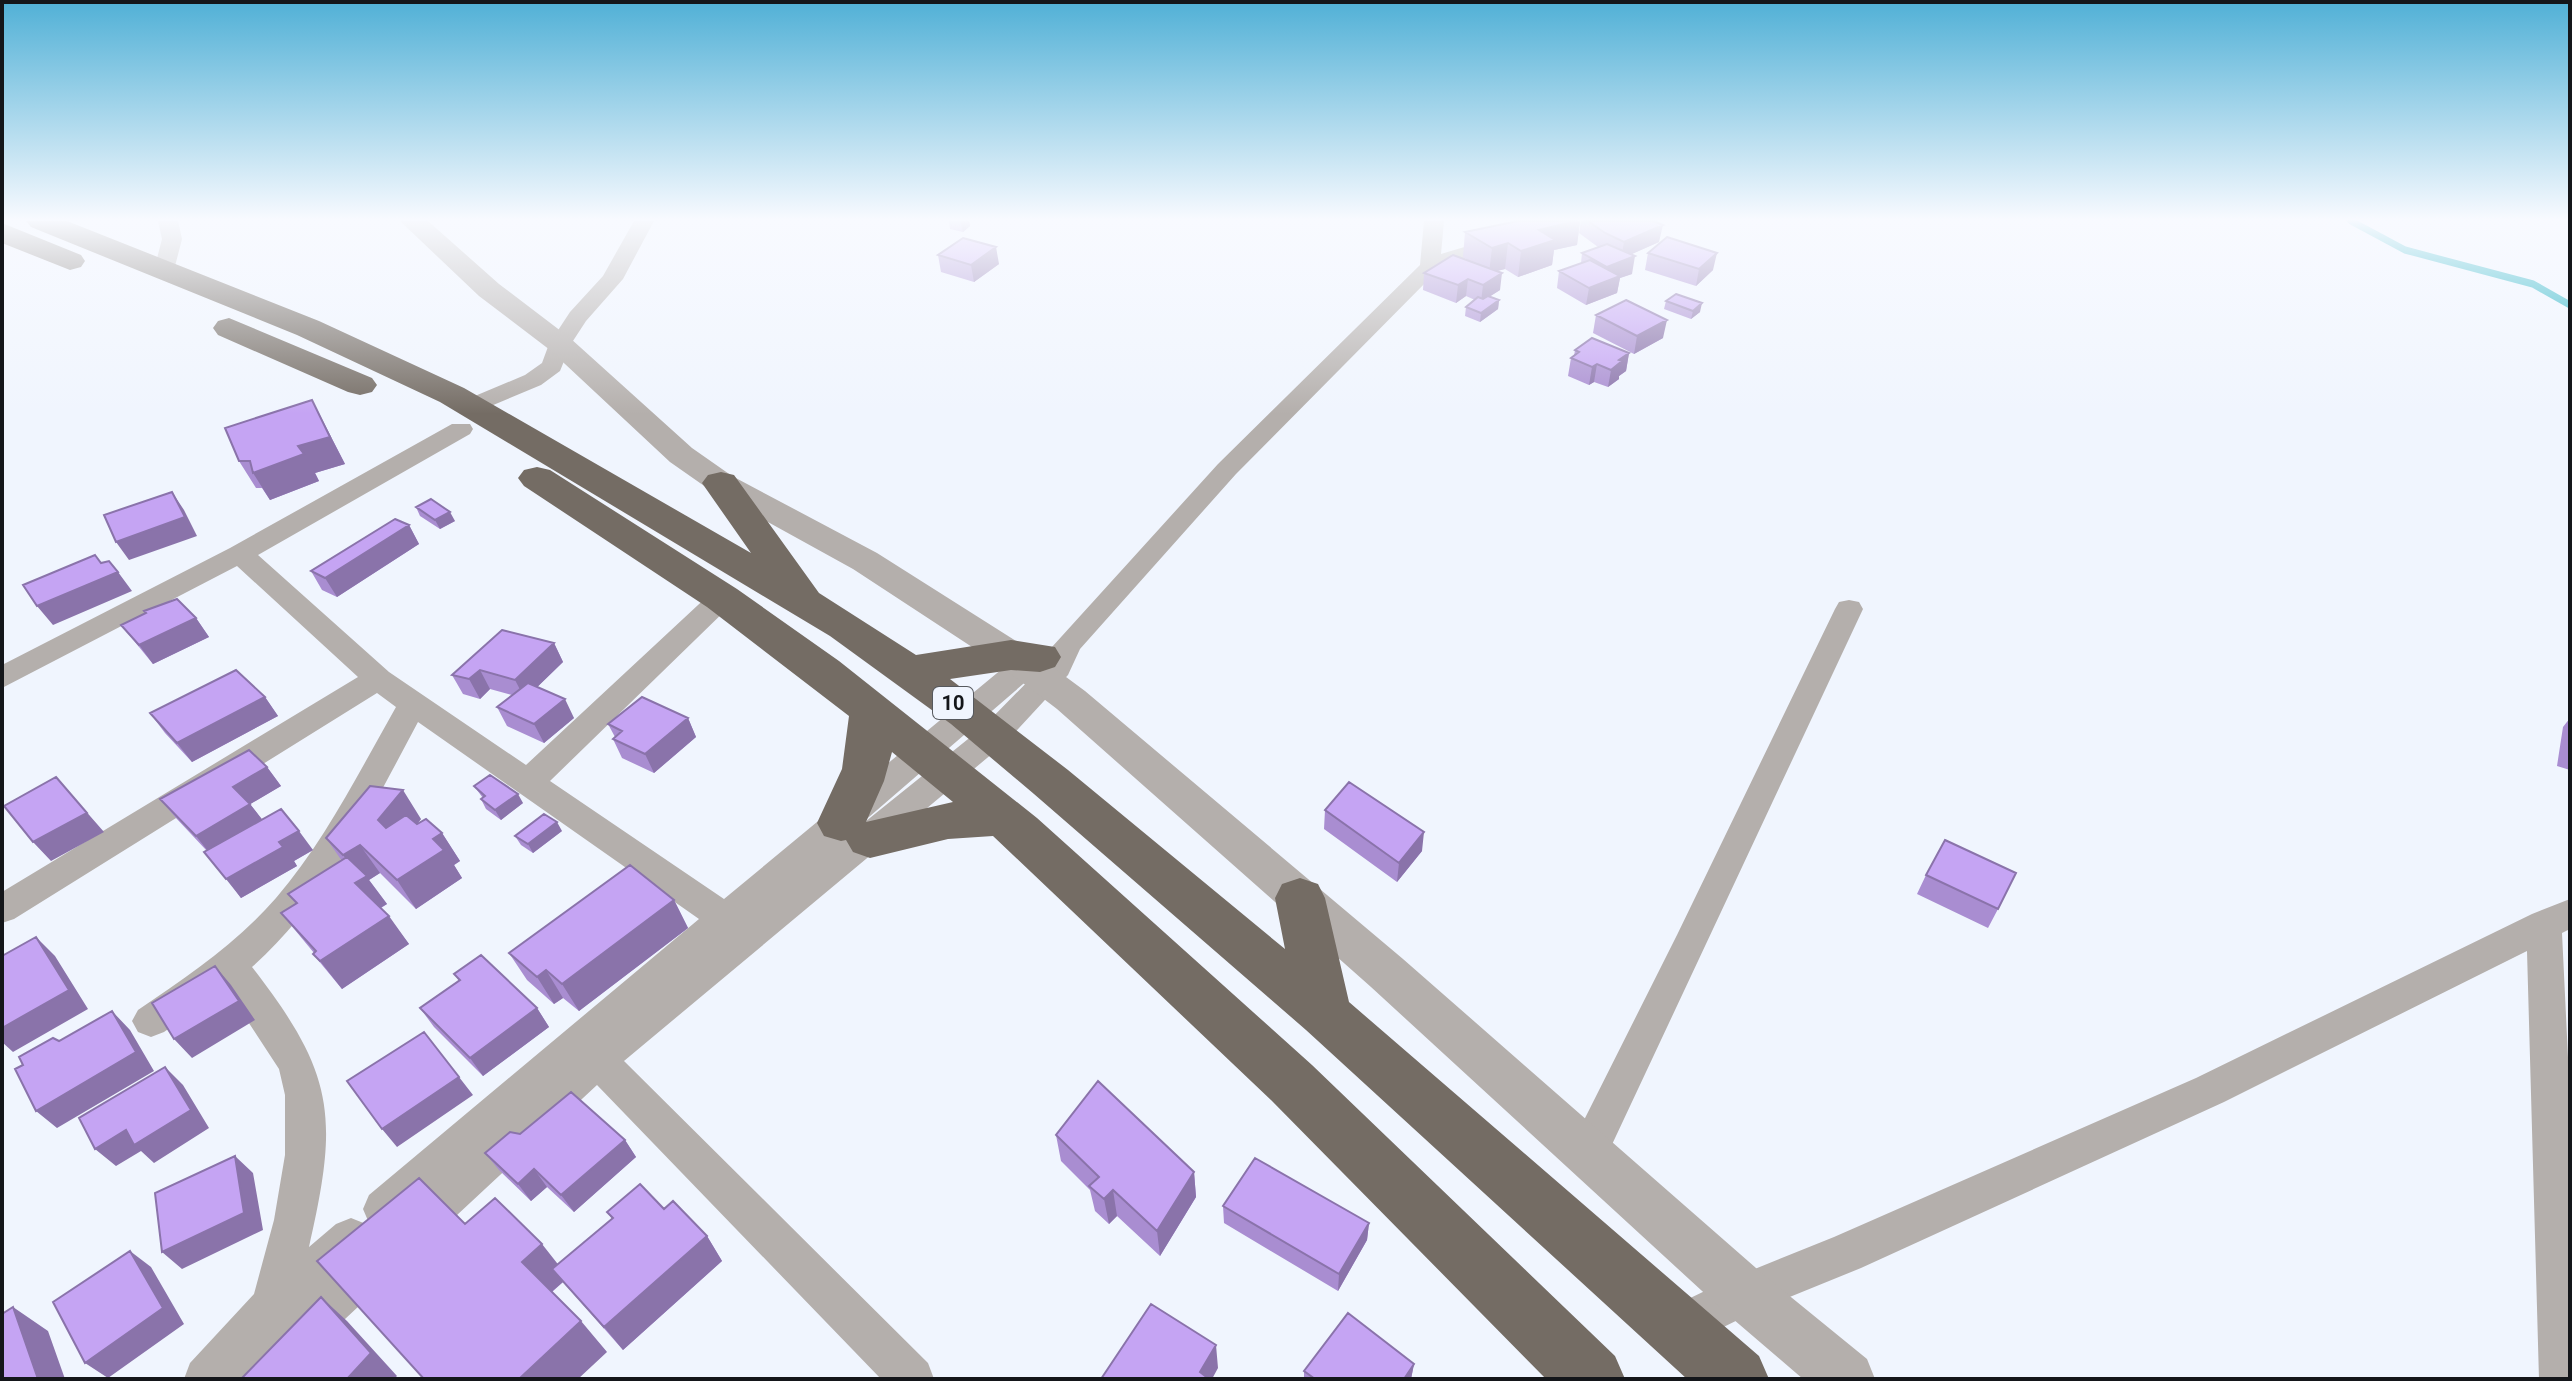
<svg xmlns="http://www.w3.org/2000/svg" width="2572" height="1381" font-family="Roboto,sans-serif">
<rect width="100%" height="100%" fill="#f0f5fe"/>
<g fill="none" stroke-linecap="round" stroke-linejoin="round">
<path stroke="#0caabc" stroke-width="7" d="M2351 221 2405 250 2533 284 2570 305"/>
<path fill="#b4afac" fill-rule="evenodd" d="M158 221H178L182 239 174 270 164 276 154 270 162 239Z
M634 221H654L623 279 586 321 571 344 560 371 541 385 479 411H463L459 406 463 401 525 375 542 363 549 344 570 312 603 276Z
M1424 221H1444L1441 254 1501 236 1511 242 1508 246 1470 256 1437 271 1236 474 1080 649 1068 675 1005 743 624 1061 928 1363 934 1379H881L597 1085 428 1242 413 1248 398 1242 393 1225 384 1229 369 1223 363 1209 369 1195 699 919 418 722C371 810 327 900 252 967 335 1074 339 1116 309 1247L336 1224 351 1218 366 1224 372 1238 369 1244 374 1242 389 1248 395 1263 389 1278 315 1347 285 1379H184L190 1363 254 1294 274 1220 285 1155V1095L279 1069 226 988 164 1032 151 1037 138 1032 132 1021 138 1010C187 977 237 943 276 898 325 841 359 772 396 707L377 693 14 919 2 923V892L358 677 237 566 2 688V665L230 548 452 424H470L473 429 470 434 258 555 389 672 526 765 712 592 722 589 732 592 736 598 732 604 550 781 724 899 1014 659 1036 648 1052 647 1218 464 1420 265ZM1037 672 983 727 840 842Z
M1849 600 1859 602 1863 609 1601 1168 1587 1174 1573 1168 1567 1155 1573 1142 1677 935 1835 609 1839 602Z
M2570 899V929L2562 933 2570 1099V1379H2539L2527 951 2224 1102 1861 1268 1760 1309 1677 1350 1661 1344 1655 1328 1661 1312 1730 1279 1834 1237 2196 1078 2532 914Z"/>
<path fill="#b4afac" fill-rule="evenodd" d="M400 221H428L499 284 570 338 692 448 732 476 877 553 1024 646 1085 691 1403 959 1764 1275 1867 1359 1875 1379H1803L1726 1313 1371 987 1057 709 998 664 853 569 710 490 670 462 550 350 479 296Z"/>
<path fill="#746c64" fill-rule="evenodd" d="M26 221H67L319 321 464 388 751 553 702 483 708 475 721 472 734 475 819 593 916 655 1011 640 1055 647 1061 657 1055 667 1040 672 1011 670 950 679 1068 770 1285 949 1275 898 1282 884 1300 878 1318 884 1325 898 1349 1002 1759 1356 1769 1379H1687L1306 1030 1034 794 951 724 830 636 440 402 297 335 31 227Z
M2 223 81 255 85 261 81 267 70 270 2 243Z
M229 318 372 378 377 385 372 392 360 395 348 392 218 335 213 328 218 321Z
M537 467 550 470 737 589 839 661 1037 818 1312 1065 1615 1356 1625 1379H1546L1272 1101 993 836 948 839 870 858 853 852 846 840 841 841 824 836 817 823 842 769 849 716 707 607 524 486 518 478 524 470ZM892 752 953 802 866 822 884 781Z"/>
</g>
<path fill="#a98dd1" d="M949 221H969L970 226 963 232 950 229Z
M1518 221H1580L1577 245 1554 250 1552 265 1518 277 1505 269 1497 271 1500 290 1489 297 1499 300 1498 309 1480 322 1465 316 1466 307 1475 300 1466 296 1456 303 1423 290 1424 273 1469 261 1463 257 1465 232Z
M1581 221H1653L1659 242 1631 254 1632 274 1620 278 1617 293 1586 305 1557 288 1559 271 1581 263 1582 253 1598 247 1579 233Z
M1648 253 1713 270 1696 286 1645 270Z
M938 255 999 264 974 282 941 272Z
M1666 301 1700 312 1691 319 1664 309Z
M1596 315 1663 338 1634 354 1593 333Z
M1575 350 1629 353 1626 371 1619 376V379L1608 387 1594 382 1589 385 1568 376 1571 358 1574 356Z
M312 400 345 464 315 473 319 481 270 500 262 488H256L239 461Z
M416 507 455 521 440 529 420 516Z
M409 525 419 544 337 597 322 590 311 571Z
M196 618 209 637 153 664 121 625Z
M554 643 563 662 537 687 574 718 544 743 507 726 497 707 512 695 490 689 480 699 463 694 452 675Z
M265 697 278 716 192 762 165 733 150 713Z
M688 718 696 737 654 773 622 758 613 739 615 737 608 724Z
M2570 718V770L2557 766 2563 727Z
M267 767 281 786 250 804 262 820 313 850 294 861 297 866 241 898 207 851 176 818 160 799Z
M474 786 523 803 501 820 486 809 481 799 483 798Z
M1325 810 1422 851 1397 882 1324 829Z
M421 819 417 824 442 833 460 861 454 865 462 878 416 909 380 873 369 880 387 904 381 908 409 944 342 989 313 954 314 953 281 913 296 904 288 894 342 861 326 838Z
M562 831 533 853 521 845 515 836Z
M1926 875 1998 909 1988 928 1917 894Z
M674 900 688 928 579 1011 563 998 554 1004 527 980 509 953Z
M454 974 537 1008 549 1027 483 1076 434 1027 420 1008 459 981Z
M520 1134 625 1140 636 1157 574 1212 547 1187 531 1201 499 1170 485 1153Z
M1056 1135 1194 1172 1196 1197 1160 1256 1117 1216 1109 1224 1095 1211 1090 1190 1061 1161Z
M1223 1206 1369 1223 1367 1240 1338 1291 1224 1223Z
M664 1209 707 1236 722 1261 623 1350 563 1282 552 1292 607 1352 465 1224 558 1264 612 1219 607 1212Z
M1414 1364 1411 1379H1304V1371Z"/>
<path fill="#8a73aa" d="M964 221H969L970 226 963 232 961 223Z
M1576 221H1580L1577 245 1554 250 1552 265 1518 277 1521 251 1539 230Z
M1663 225 1659 242 1621 259 1624 242Z
M1508 243 1505 269 1489 273 1492 248Z
M996 247 999 264 974 282 971 265Z
M1717 253 1713 270 1696 286 1699 269Z
M1635 256 1632 274 1620 278 1617 293 1586 305 1589 288 1605 282 1607 267Z
M1502 273 1500 290 1481 302 1483 285Z
M1468 279 1466 296 1456 303 1458 285Z
M1499 300 1498 309 1480 322 1481 313Z
M1702 303 1700 312 1691 319 1693 311Z
M1667 320 1663 338 1634 354 1637 336Z
M1629 353 1626 371 1619 376V379L1608 387 1611 370 1619 360Z
M1597 364 1594 382 1589 385 1592 367Z
M312 400 345 464 315 473 319 481 270 500 253 473 298 446Z
M172 492 184 510 197 536 129 560 116 542Z
M450 512 455 521 440 529 435 520Z
M409 525 419 544 337 597 325 578Z
M118 572 132 591 53 625 37 606Z
M196 618 209 637 153 664 139 645Z
M554 643 563 662 525 699 515 680Z
M480 670 490 689 480 699 469 679Z
M265 697 278 716 192 762 177 743Z
M565 699 574 718 544 743 534 724Z
M688 718 696 737 654 773 645 754Z
M267 767 281 786 247 806 233 787Z
M56 777 104 832 51 861 33 842Z
M403 790 421 819 398 848 378 820Z
M518 794 523 803 501 820 495 810Z
M250 804 265 823 211 855 196 836Z
M557 822 562 831 533 853 528 844Z
M299 831 313 850 294 861 297 866 241 898 226 879 279 842Z
M1424 832 1422 851 1397 882 1399 863Z
M442 833 460 861 454 865 462 878 416 909 397 880 433 839Z
M360 845 380 873 369 880 387 904 375 911 355 883 361 880 343 855Z
M674 900 688 928 579 1011 562 984Z
M389 916 409 944 342 989 320 961Z
M36 937 55 956 88 1009 13 1052 2 1042V1028Z
M215 966 231 985 255 1020 192 1058 174 1039Z
M546 970 563 998 554 1004 537 977Z
M537 1008 549 1027 483 1076 470 1058Z
M112 1011 130 1030 154 1071 57 1128 36 1111Z
M165 1067 183 1085 209 1128 154 1163 141 1151 116 1166 95 1149Z
M459 1077 473 1095 397 1147 382 1129Z
M625 1140 636 1157 574 1212 561 1195Z
M235 1156 253 1173 263 1230 182 1269 162 1252Z
M534 1169 547 1187 531 1201 518 1184Z
M1194 1172 1196 1197 1160 1256 1157 1231Z
M1113 1190 1117 1216 1109 1224 1104 1199Z
M1369 1223 1367 1240 1338 1291 1339 1274Z
M707 1236 722 1261 623 1350 604 1327Z
M542 1244 568 1277 552 1269 563 1282 549 1294 522 1262Z
M130 1251 151 1267 184 1324 108 1378 85 1363Z
M321 1297 347 1321 397 1376 394 1379H347Z
M13 1307 48 1331 65 1379H38Z
M581 1321 607 1352 578 1379H519Z
M1216 1345 1218 1368 1212 1379H1200V1372Z
M1414 1364 1411 1379H1404Z"/>
<path fill="#c5a4f3" stroke="#8a73aa" stroke-width="2" d="M1518 221H1576L1539 230 1555 240 1521 251 1508 243 1492 248 1465 232Z
M1588 221H1653L1663 225 1624 242 1605 233Z
M1667 237 1717 253 1699 269 1648 253Z
M963 238 996 247 971 265 938 255Z
M1607 244 1635 256 1607 267 1582 253Z
M1453 255 1502 273 1483 285 1468 279 1458 285 1424 273Z
M1590 260 1620 276 1589 288 1559 271Z
M1676 294 1702 303 1693 311 1666 301Z
M1488 296 1499 300 1481 313 1466 307 1478 297 1483 299Z
M1626 300 1667 320 1637 336 1596 315Z
M1592 338 1629 353 1619 360 1622 361 1611 370 1597 364 1592 367 1571 358 1579 352 1575 350Z
M312 400 330 437 298 446 304 454 253 473 250 461H239L225 428Z
M172 492 185 517 116 542 104 515Z
M431 499 450 512 435 520 416 507Z
M395 519 409 525 325 578 311 571Z
M95 555 101 563 109 561 118 572 37 606 23 585Z
M177 599 196 618 139 645 121 625 146 613 144 611Z
M502 630 554 643 515 680 480 670 469 679 452 675Z
M236 670 265 697 177 743 150 713Z
M528 683 565 699 534 724 497 707Z
M642 697 688 718 645 754 613 739 622 731 608 724Z
M249 750 267 767 233 787 250 804 196 836 160 799Z
M490 775 518 794 495 810 481 799 485 796 474 786Z
M56 777 87 813 33 842 4 806Z
M1349 782 1424 832 1399 863 1325 810Z
M370 786 403 790 378 820 386 828 406 815 417 824 426 819 442 833 433 839 444 850 397 880 360 845 343 855 326 838Z
M281 809 299 831 279 842 283 847 226 879 204 852Z
M544 814 557 822 528 844 515 836Z
M1945 840 2016 873 1998 909 1926 875Z
M347 857 367 876 355 883 389 916 320 961 313 954 316 951 281 913 297 903 288 894Z
M630 865 674 900 562 984 546 970 537 977 509 953Z
M36 937 69 990 2 1028V956Z
M481 955 537 1008 470 1058 420 1008 460 980 454 974Z
M215 966 239 1001 174 1039 152 1003Z
M112 1011 136 1052 36 1111 15 1069 23 1065 19 1057 53 1038 59 1041Z
M424 1032 459 1077 382 1129 347 1081Z
M165 1067 191 1110 134 1145 126 1130 95 1149 79 1118Z
M1098 1081 1194 1172 1157 1231 1113 1190 1104 1199 1089 1186 1099 1177 1056 1135Z
M571 1092 625 1140 561 1195 534 1169 518 1184 485 1153 510 1132 520 1134Z
M235 1156 244 1213 162 1252 155 1193Z
M1255 1158 1369 1223 1339 1274 1223 1206Z
M419 1178 465 1224 495 1198 542 1244 522 1262 581 1321 519 1379H424L317 1261Z
M640 1184 664 1209 673 1201 707 1236 604 1327 552 1269 613 1218 607 1212Z
M130 1251 163 1308 85 1363 53 1302Z
M321 1297 371 1353 347 1379H241Z
M1151 1304 1216 1345 1200 1372 1209 1379H1101Z
M13 1307 38 1379H2V1314Z
M1348 1313 1414 1364 1404 1379H1315L1304 1371Z"/>
<linearGradient id="sky" x2="0" y2="1"><stop stop-color="#50b0d6"/><stop offset="0.53" stop-color="#f8faff"/><stop offset="1" stop-color="#f8faff" stop-opacity="0"/></linearGradient>
<rect width="2572" height="414" fill="url(#sky)"/>
<g text-anchor="middle" dominant-baseline="central" stroke-width="8" stroke-linejoin="round" paint-order="stroke">
<rect fill="#f0f5fe" stroke="#56595e" stroke-width="2" x="933" y="687" width="40" height="32" rx="6"/>
<g font-size="20" font-weight="bold" fill="#14161a">
<text x="953" y="703">10</text>
</g>
</g>
<rect width="2572" height="1381" fill="none" stroke="#14161a" stroke-width="8"/>
</svg>
